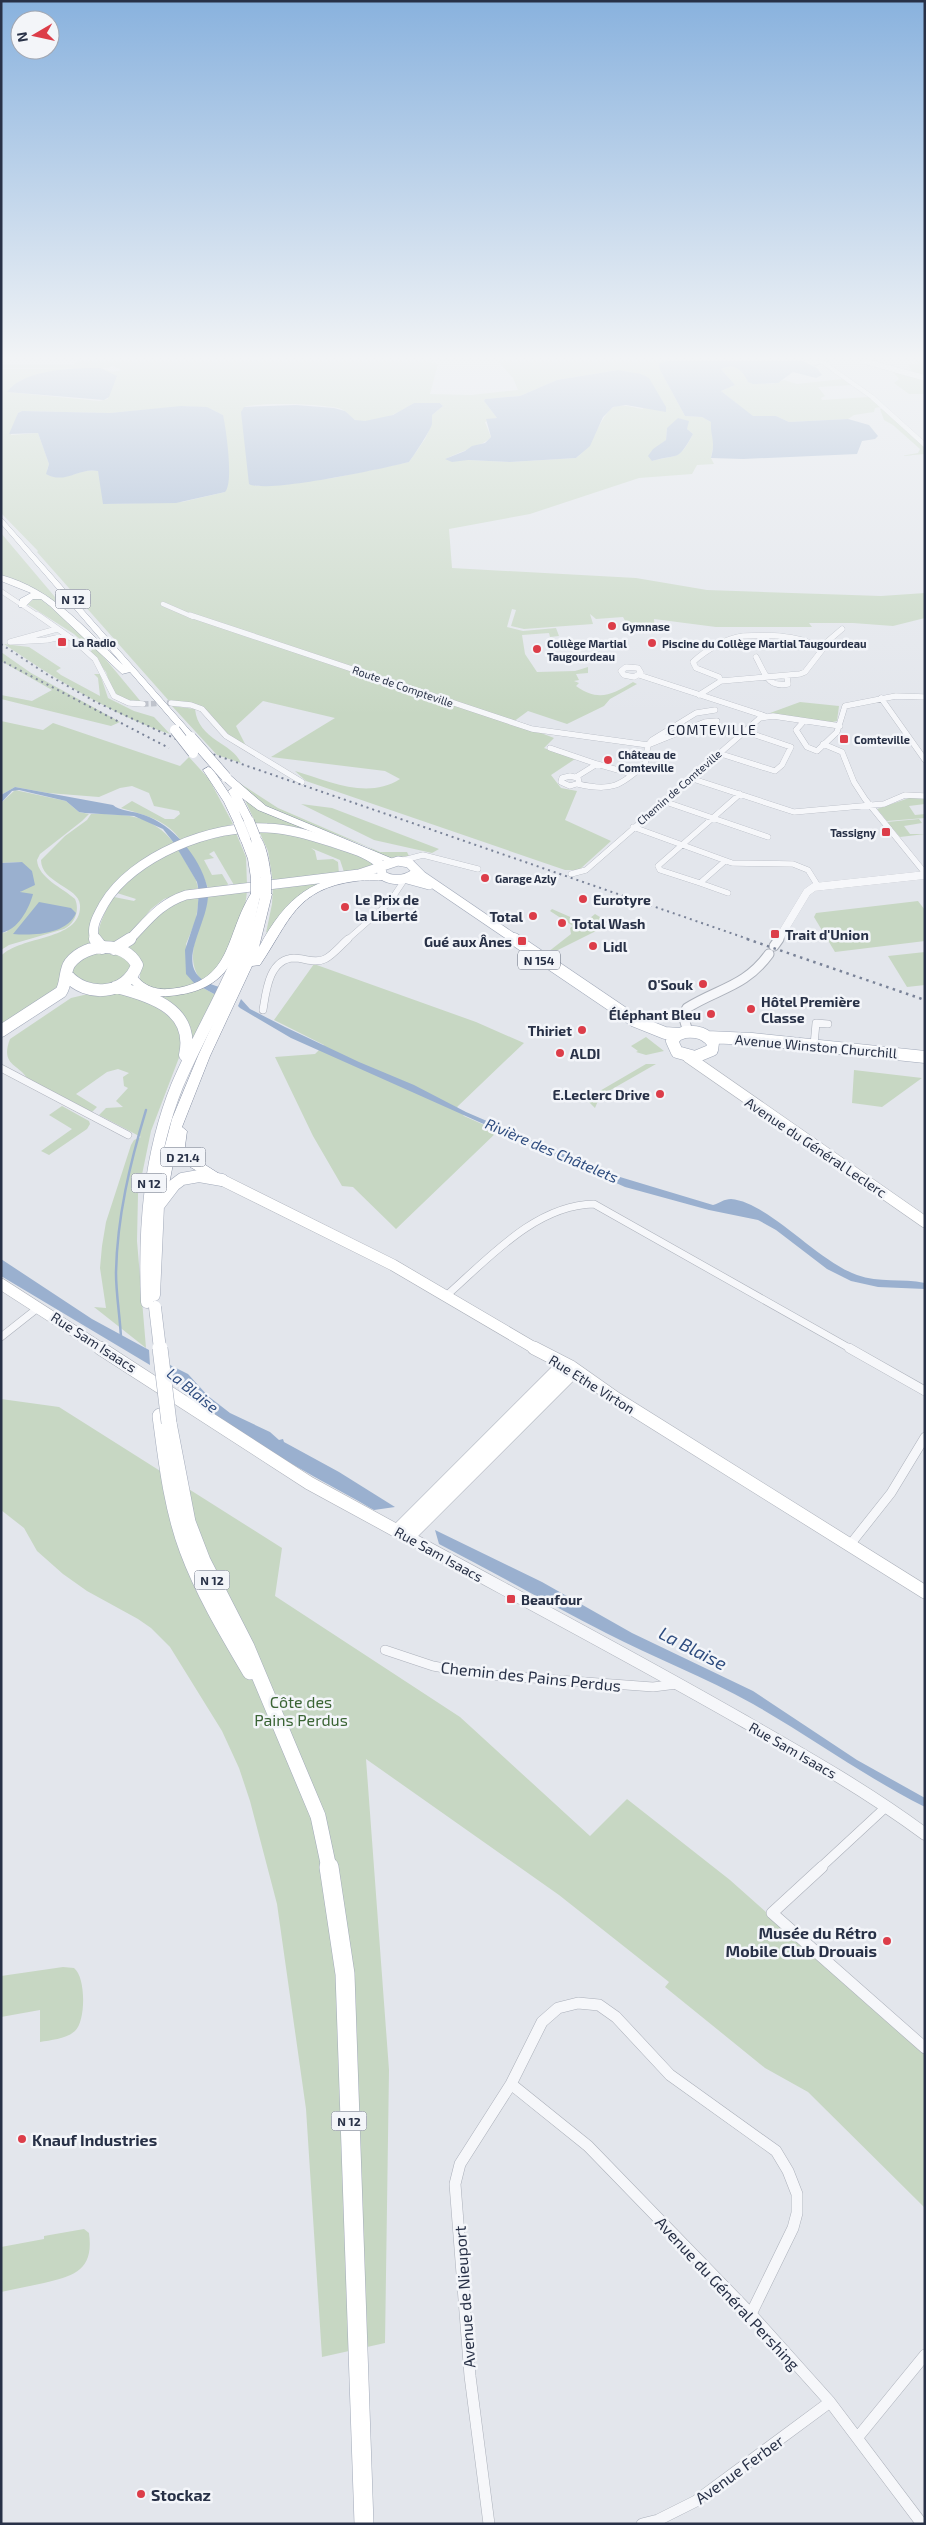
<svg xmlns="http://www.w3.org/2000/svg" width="926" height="2525" font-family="'Exo 2',sans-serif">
<rect width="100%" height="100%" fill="#e3e6ec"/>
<path fill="#c7d7c3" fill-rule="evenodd" d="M1 361H4L3 365H73L76 361H432V363L438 364 430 394 471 395 518 390 513 378 498 361H668L659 363V368L685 416 702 417 711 422 714 442 711 458 714 464 697 465 692 474 639 478 530 514 449 529 452 568 636 578 707 590 881 596 925 593V618L893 626 853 623H809L812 627H716L654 619 655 630 641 628 631 632 623 617 596 619 590 614 593 624 524 629 511 626 516 610 512 609 507 627 523 631 556 628 559 636 550 637 549 633 522 635 525 654 537 672 575 671 588 667V673L576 674 579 680 574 681 579 683 576 686C598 702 612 695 633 682L637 684 610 699 604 706 567 724 528 711 513 722 554 738 544 748 575 759 551 775 561 788 577 791 565 820 611 841 579 870H565L306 781 295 771C329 781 367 800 400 779L385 771 271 757 335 718 263 701 236 726 246 746 228 735 205 709 170 702 37 552 38 551 1 513V369L102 368 112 372 122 370 113 366 108 368H1ZM69 368 103 370 108 399 99 401 7 392 21 380ZM617 370 632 372 643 409C634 408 625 404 616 406 602 410 593 448 576 458L510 462 446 459C457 452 484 446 491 437L485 422 497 418 484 401 485 399 520 396 557 380ZM414 403H440L443 406 432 415V424L425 439 409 462 333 478 255 486 244 407C260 402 326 404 341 409 347 411 350 418 356 420 376 426 398 413 414 403ZM187 406 211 409 223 415 225 492 182 502 107 504 98 471C79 468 67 482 48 475L47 470 49 464 38 433 11 435 18 413 22 411 110 413ZM667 428 687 429 693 434C679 461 678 454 652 461L651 452 666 440Z
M910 361H925V394H909L894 383 899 379 893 372H912L908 364 922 363Z
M731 366C740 367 745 374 748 382L772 384 784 380 797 384 842 379 853 385 818 387 825 396 821 398 822 400 869 397 880 407 875 408 874 412 854 415 848 419 789 422 776 416H752L721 391 735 385 721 369Z
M880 409H883L925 446V454L901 456 918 453 920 449 893 425 884 420Z
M1 533 71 616C46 597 32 584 1 577Z
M33 598 43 599 93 644 142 703 121 700 112 690 106 672 90 652 92 650 74 634 27 604Z
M4 644 29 647 61 668 56 671 61 675 100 696 98 678 94 674H100L108 698 134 711 154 717 170 734C114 716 52 677 4 644Z
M1 652 31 673 120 722 111 726 1 699V695L32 701 52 690 1 661Z
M800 702 839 706 837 721 829 723 770 713Z
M172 706 195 709C198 740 233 743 241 763L217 755Z
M1 721 43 730 53 723 180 766 189 757 209 779 233 824 181 841C168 820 144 815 121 808L132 801 165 819H174L180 814 179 811 154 806 149 793 132 786 120 788 99 797 48 793 15 787 1 795Z
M238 782 278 808 380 852H407L409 856 387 858 368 847 275 811 261 803Z
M15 790 66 801 79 812 89 814 82 821 40 854 37 860C38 878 63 888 75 899 80 910 75 924 64 929L9 945 1 950V933L7 932 21 891 22 862 1 863V803Z
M243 796 337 840 257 826Z
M912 797 925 799V804L909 806 915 815 925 814V818L887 821 877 809Z
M301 804 332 808 439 849 432 853 374 840Z
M91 814C127 814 151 814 175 844L132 871 91 928 89 938 91 943C71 958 59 958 61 986L1 1024V956C21 935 82 941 80 905 79 887 41 883 41 860L65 836 87 820Z
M919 819 922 823 904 826 910 834H925L900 837 887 822Z
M258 829 277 830 370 859 375 868 344 872 340 860 311 848 315 851 317 860 333 859 338 862 339 874 273 882 268 851Z
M236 833 246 857 247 885H234L214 851 209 854 214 858 204 860 212 875 222 874 228 884 227 886 208 888 201 871 184 845Z
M177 847 196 880 198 888 164 899 151 909 125 941 105 945 98 935C100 921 106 909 114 897L134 901 136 899 117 893 128 880Z
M342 877 315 889 266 933 272 904 273 886Z
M247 890C245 920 230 966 201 980 181 955 204 921 208 895Z
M199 896 196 920 186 944 194 983C178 992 153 994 140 980 140 959 144 958 122 947L164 906Z
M918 901 925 910V941L835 952 814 917 816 913Z
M552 909 584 923 595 914 608 922 600 926 602 928 550 954 548 952 571 934 570 928 573 926 550 911Z
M925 952V985L907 987 888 956Z
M114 953 130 962 131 969 123 979 96 987 71 974 72 967 91 954Z
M314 964 476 1022 524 1043 457 1107 464 1116 498 1131 396 1229 353 1187 342 1186 313 1136 275 1057 315 1054 324 1045 274 1020Z
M131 982 136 988 185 993 203 988 216 995 192 1039 190 1026 186 1019 126 987Z
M115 992C141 994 163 1010 181 1027L180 1055 151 1131 138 1194 137 1241 146 1348 94 1307 106 1308 100 1268 102 1246 106 1222 131 1145 134 1140 141 1137 99 1115 106 1108 123 1107 116 1101 128 1088 124 1086 123 1077 129 1073 118 1069 107 1072 76 1094 97 1107 92 1112 27 1078C18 1064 0 1065 10 1039L71 998 88 994Z
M646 1037 664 1051 646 1055 636 1052 638 1051 631 1046Z
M646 1064H656L600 1096 595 1108 586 1099Z
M854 1070 922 1078 882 1107 852 1103Z
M62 1106 89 1121 90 1124 87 1129 49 1155 41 1151 72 1129 49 1115Z
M1 1399 59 1407 282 1548 275 1596 460 1717 590 1836 627 1799 730 1880 925 2054V2208L808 2092 765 2068 665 1987 669 1982 559 1895 366 1759 389 2070 385 2343 322 2357 306 2109 277 1904 250 1801 239 1768 222 1731 170 1647 151 1628 138 1619 87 1591 63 1574 37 1551 24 1528 1 1510Z
M63 1967 74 1968C86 1977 86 2021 75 2031 66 2039 51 2040 40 2042V2010L1 2017V1976Z
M84 2229 89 2233C94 2270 75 2276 44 2283 30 2286 15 2289 1 2292V2247L44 2239V2236Z"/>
<path fill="#9ab0cf" d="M668 361H803L817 368 822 375 816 378 793 372 778 383 753 384 748 382C743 370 734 362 721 369L735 385 721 391 753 416H776L789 422 848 419 869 425 878 436 875 439 862 441 857 454 743 459 711 458C716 440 710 436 711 422L702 417 685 416 659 368V363Z
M100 368 117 376 109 397 104 400 7 392C24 369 73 368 100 368Z
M618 370 641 374 649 378 666 407V412L626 405 613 407 603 417 590 446 576 458 510 462 468 460 452 462 445 459 465 451 472 446 485 443 491 437 486 419 497 418 484 401 485 399 520 396 557 380Z
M414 403H440L443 406 432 415C432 418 432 421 432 424 432 428 413 457 409 462 386 468 265 494 249 484L241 412 244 407 296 405 334 408 345 411 355 420 365 421 393 415Z
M181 406 207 407 223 415C226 428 234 483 225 492L176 503 103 504 98 471C79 467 65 485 46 474L49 464 38 433 9 434 18 413 22 411 110 413Z
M678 418 689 421 687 429 693 434C677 463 679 453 652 461L648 456 653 449 666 440 667 428Z
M15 787 113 805C119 811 134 811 144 815 172 824 200 857 207 886 216 921 161 972 220 987L216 995 194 983 186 974 185 950 197 914 199 892 197 882 174 843 163 829 134 816 85 813 79 812 66 801 19 790 12 791 1 803V795Z
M22 862 32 871 35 885 20 892 33 894C29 909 18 930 1 933V863Z
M39 902 71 908 76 913C68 934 33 936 13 934Z
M241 999 250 1009 285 1027 359 1062 414 1085 466 1112 610 1174 713 1205C720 1203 724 1199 731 1199 768 1202 816 1260 857 1275 879 1283 902 1278 925 1283V1289L878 1287 851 1281 827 1269 776 1230 758 1220 709 1210 625 1187 291 1038 240 1008 238 1006Z
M1 1259 92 1319 149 1350 150 1365 1 1276Z
M166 1363 188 1374 208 1396 230 1413 270 1432 279 1440 283 1439 284 1442 339 1472 395 1507 374 1510C326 1481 184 1413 166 1363Z
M435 1530 542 1582 632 1633 753 1691 857 1760 925 1798V1807C865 1777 811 1737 753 1704 705 1677 654 1658 606 1633 550 1604 495 1573 439 1544Z"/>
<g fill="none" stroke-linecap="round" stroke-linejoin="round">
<path stroke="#9ab0cf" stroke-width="1" d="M814 366 829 361"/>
<path stroke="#9ab0cf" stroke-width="2.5" d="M121 1338C120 1316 116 1294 116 1273 117 1217 130 1163 146 1110"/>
<path stroke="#bec2cb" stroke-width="5.5" stroke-dasharray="5.5 2.5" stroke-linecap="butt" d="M143 704 171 703"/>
<defs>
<path id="minor-far4" d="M821 361 872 397 925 445
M1 591 40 617
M163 604 193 617"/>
<path id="minor-far3" d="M38 615 75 641 95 659 114 696 129 703 143 704
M190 615 532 729 648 745 705 722 717 721
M57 629 10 642 47 640 65 636
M743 636C767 635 803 634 822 650L805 672 800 674 721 681 719 677 696 668 693 662C706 650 726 638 743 636Z
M821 647 842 629
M756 657C765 673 767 688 788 684L787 677
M626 667 638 668 641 673 634 677 624 675 621 671Z
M639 675 765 716
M699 695 721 681
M881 698 925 760
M171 703 191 705 202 709 226 736 302 782
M804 721 796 730 807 747 817 751 837 732 845 706 896 696 925 697
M823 744 842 752 854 782 865 799 925 873
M550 748 597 764
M718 753 775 771 782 765 791 747 744 731
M570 776 578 778 579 783 570 786 561 782 562 778Z
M576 777 597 764 632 774
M690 778 794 812 884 804 905 795 925 796
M578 784C611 792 621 786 645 764L648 745 652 740 696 713 715 710
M663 801 768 837
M633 827 732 863 793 864 808 870 818 886
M400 861 423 855 478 869
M725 861 700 883 660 870 658 866 740 794
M571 874 586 870 760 718 773 716 840 726
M700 883 728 893
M347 940 389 903 405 879"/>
<path id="minor-far2" d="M263 1010C266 991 269 959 294 958 304 958 315 964 325 959 333 955 341 945 348 939
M814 1045 816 1023 828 1024
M1 1068 128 1135
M446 1296C488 1259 535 1205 594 1204L851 1349
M1 1337 39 1307"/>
<path id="minor-far1" d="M849 1348 925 1391
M849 1546 891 1493 925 1437
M385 1650 433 1666 478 1674 653 1687 677 1684
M820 1868 887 1806"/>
<path id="minor" d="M822 1867 772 1913 925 2048
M511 2084 588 2146 751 2314 830 2402 922 2524
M858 2437 925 2355
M489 2524 470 2376 455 2184 460 2164 511 2084 542 2022 558 2008 578 2003 599 2005 616 2017 670 2075 776 2151 788 2171 797 2194V2213L793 2228 751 2314
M642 2524 658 2520 696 2501 830 2402"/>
<path id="tertiary-far3" d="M864 361 925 378"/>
<path id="tertiary-far2" d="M778 940 807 892 814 887 925 875"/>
<path id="tertiary-far1" d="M774 946 779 939
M688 1032 683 1015 687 1008C719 988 745 987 769 954"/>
<path id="tertiary" d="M408 1537C520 1598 632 1657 742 1720 805 1756 867 1791 925 1834"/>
<path id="secondary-far1" d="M688 1057 925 1222
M222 1180 393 1265 536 1349
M1 1284 102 1349"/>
<path id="secondary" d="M100 1348 309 1483 408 1537 568 1377 571 1367
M534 1348 571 1367 615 1398 925 1592
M397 1531 557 1371 571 1367"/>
<path id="primary-far3" d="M381 867 382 875C393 882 403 881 414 874
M407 879 429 885
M95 940C90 927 98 915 104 904 132 856 213 824 267 828 291 829 312 836 334 843 352 849 369 853 382 866
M129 940C148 921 159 904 186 895L359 874 398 861 409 863 422 876 516 940
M246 940 256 894"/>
<path id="primary-far2" d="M95 939 102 948
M514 939 635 1021 665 1033 679 1034
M114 949 130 939
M116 987C152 996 195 1010 185 1055
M1 1031 61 992C67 983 64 971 70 963 87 942 125 941 137 965 127 995 86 998 67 975
M685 1032C697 1031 706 1033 713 1043L712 1050 695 1057 677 1052 672 1041 677 1035Z
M707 1037 752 1039 925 1057
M154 1295 158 1206 174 1185 182 1179 199 1176 222 1180
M147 1302C144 1228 149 1156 177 1086 198 1036 227 990 246 939"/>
<path id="primary-far1" d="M160 1416C166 1461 171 1507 187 1550 203 1593 227 1633 250 1672
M169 1423 188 1522 203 1561 247 1647 318 1816 329 1868"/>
<path id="primary" d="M329 1867 345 1974 364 2524"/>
<path id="trunk" d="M1 517 194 735V739H188L130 672 122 674 50 606 41 599H33L25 607H19L20 599 31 593 1 581V575C53 589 86 629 123 665L1 524Z
M208 767 212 768 232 798 228 791 232 788 222 779V775H230L266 806 398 861 393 864 389 863 258 810 242 798 254 821 249 824 245 823 239 811 244 823 239 826 235 825 224 802 203 770Z
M255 833C266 836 270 867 271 877L270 879 261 878 256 881 251 878 248 859 240 838 241 836H249L252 843 250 836Z
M372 873 384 874 389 877C383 883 366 879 356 881 295 889 290 921 260 965L252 966 210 1056 182 1127 187 1131 185 1146 188 1154 229 1180 227 1183H217L177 1159 175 1153 165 1206 158 1211 153 1209 151 1206 155 1184 172 1119 198 1056 247 949 260 897C235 949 237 990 169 996 151 998 136 992 126 977L128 975H136C144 986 155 990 169 989 234 983 224 935 252 892L261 893 266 891 272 894 259 947C287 896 312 876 372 873Z"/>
</defs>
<use href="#minor-far4" stroke="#abb0ba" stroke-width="5"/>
<use href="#minor-far3" stroke="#abb0ba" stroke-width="6"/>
<use href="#minor-far2" stroke="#abb0ba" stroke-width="8"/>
<use href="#minor-far1" stroke="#abb0ba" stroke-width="10"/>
<use href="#minor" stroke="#abb0ba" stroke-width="12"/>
<use href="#tertiary-far3" stroke="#abb0ba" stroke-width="6"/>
<use href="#tertiary-far2" stroke="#abb0ba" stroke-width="8"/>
<use href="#tertiary-far1" stroke="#abb0ba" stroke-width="11"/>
<use href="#tertiary" stroke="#abb0ba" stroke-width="13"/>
<use href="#secondary-far1" stroke="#abb0ba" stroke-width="12"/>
<use href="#secondary" stroke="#abb0ba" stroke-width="14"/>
<use href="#primary-far3" stroke="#a1a9b9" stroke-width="10"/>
<use href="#primary-far2" stroke="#a1a9b9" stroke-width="13"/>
<use href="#primary-far1" stroke="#a1a9b9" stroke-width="16"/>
<use href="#primary" stroke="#a1a9b9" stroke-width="20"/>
<use href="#trunk" stroke="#8891a5" stroke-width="1"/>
<use href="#minor-far4" stroke="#f6f7fa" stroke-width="4.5"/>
<use href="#minor-far3" stroke="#f6f7fa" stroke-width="5.5"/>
<use href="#minor-far2" stroke="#f6f7fa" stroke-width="7"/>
<use href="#minor-far1" stroke="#f6f7fa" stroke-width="9"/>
<use href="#minor" stroke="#f6f7fa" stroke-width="11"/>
<use href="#tertiary-far3" stroke="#f6f7fa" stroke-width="5.5"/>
<use href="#tertiary-far2" stroke="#f6f7fa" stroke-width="8"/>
<use href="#tertiary-far1" stroke="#f6f7fa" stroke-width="9"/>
<use href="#tertiary" stroke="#f6f7fa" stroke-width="12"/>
<use href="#secondary-far1" stroke="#fff" stroke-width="11"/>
<use href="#secondary" stroke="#fff" stroke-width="13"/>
<use href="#primary-far3" stroke="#fff" stroke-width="9"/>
<use href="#primary-far2" stroke="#fff" stroke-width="12"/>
<use href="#primary-far1" stroke="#fff" stroke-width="15"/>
<use href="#primary" stroke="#fff" stroke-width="19"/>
<use href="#trunk" fill="#fff" fill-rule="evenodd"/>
<path stroke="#7a8398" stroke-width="2" stroke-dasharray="2 4" stroke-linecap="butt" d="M1 644 48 675 96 702 198 749 751 940
M4 662 169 748"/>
<path stroke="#7a8398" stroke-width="2.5" stroke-dasharray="2.5 4.5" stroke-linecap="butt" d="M747 939 925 1000"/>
<defs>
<path id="primary-bridge-far1" d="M155 1307 160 1349"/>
<path id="primary-bridge" d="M160 1348 169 1423"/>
<path id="trunk-bridge" d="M175 730 193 753
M191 737 226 777
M249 821 255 836
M239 823 245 838
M266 877V894
M256 878V894"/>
</defs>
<use href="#primary-bridge-far1" stroke="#a1a9b9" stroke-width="13" stroke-linecap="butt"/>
<use href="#primary-bridge" stroke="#a1a9b9" stroke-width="16" stroke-linecap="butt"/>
<use href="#trunk-bridge" stroke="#8891a5" stroke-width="11" stroke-linecap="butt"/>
<use href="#primary-bridge-far1" stroke="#fff" stroke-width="12"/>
<use href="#primary-bridge" stroke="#fff" stroke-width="15"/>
<use href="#trunk-bridge" stroke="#fff" stroke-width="10"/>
</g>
<linearGradient id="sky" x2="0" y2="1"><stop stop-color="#89b2de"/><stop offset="0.5" stop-color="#f2f4f6"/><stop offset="1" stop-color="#f2f4f6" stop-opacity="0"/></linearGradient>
<rect width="926" height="715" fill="url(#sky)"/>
<g fill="#dc3d49" stroke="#f3f5f9" stroke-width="2">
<circle cx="612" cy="626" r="5"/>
<rect x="57" y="637" width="10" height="10" rx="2.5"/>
<circle cx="652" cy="643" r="5"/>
<circle cx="537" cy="649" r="5"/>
<rect x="839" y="734" width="10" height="10" rx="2.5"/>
<circle cx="608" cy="760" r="5"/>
<rect x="881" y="827" width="10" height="10" rx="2.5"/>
<circle cx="485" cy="878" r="5"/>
<circle cx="583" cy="899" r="5"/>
<circle cx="345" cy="907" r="5"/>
<circle cx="533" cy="916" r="5"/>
<circle cx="562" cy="923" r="5"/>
<rect x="770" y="929" width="10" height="10" rx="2.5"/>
<rect x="517" y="936" width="10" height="10" rx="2.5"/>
<circle cx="593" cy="946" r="5"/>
<circle cx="703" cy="984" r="5"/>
<circle cx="751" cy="1009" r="5"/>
<circle cx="711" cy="1014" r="5"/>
<circle cx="582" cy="1030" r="5"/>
<circle cx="560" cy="1053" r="5"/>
<circle cx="660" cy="1094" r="5"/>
<rect x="506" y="1594" width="10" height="10" rx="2.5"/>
<circle cx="887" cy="1941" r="5"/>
<circle cx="22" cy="2139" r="5"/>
<circle cx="141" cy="2494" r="5"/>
</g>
<g text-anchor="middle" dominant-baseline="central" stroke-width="5" stroke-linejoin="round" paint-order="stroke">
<g font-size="11" font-weight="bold" fill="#283147" stroke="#f3f5f9" text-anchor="start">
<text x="622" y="626">Gymnase</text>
<text x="72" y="642">La Radio</text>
<text x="547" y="643">Collège Martial<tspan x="547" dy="13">Taugourdeau</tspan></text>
<text x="662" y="643">Piscine du Collège Martial Taugourdeau</text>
<text x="854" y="739">Comteville</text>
<text x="618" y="754">Château de<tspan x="618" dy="13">Comteville</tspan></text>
<text x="876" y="832" text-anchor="end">Tassigny</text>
<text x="495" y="878">Garage Azly</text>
</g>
<g font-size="11" fill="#283147" stroke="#f3f5f9">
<text transform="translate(403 686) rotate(19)">Route de Compteville</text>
<text transform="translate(679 787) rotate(-41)">Chemin de Comteville</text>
</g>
<g fill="#f3f5f9" stroke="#656c7c" stroke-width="1">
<rect x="55.5" y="589.5" width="35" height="19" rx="4"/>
<rect x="518" y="950.5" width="42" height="19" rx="4"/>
<rect x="160.5" y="1147.5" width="45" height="19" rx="4"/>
<rect x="131.5" y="1173.5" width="35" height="19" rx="4"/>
<rect x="194.5" y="1570.5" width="35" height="19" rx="4"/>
<rect x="331.5" y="2111.5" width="35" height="19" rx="4"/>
</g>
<g font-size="12" font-weight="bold" fill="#283147">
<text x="73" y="599">N 12</text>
<text x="539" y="960">N 154</text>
<text x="183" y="1157">D 21.4</text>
<text x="149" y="1183">N 12</text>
<text x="212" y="1580">N 12</text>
<text x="349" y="2121">N 12</text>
</g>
<g font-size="14" letter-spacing="1" fill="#1b2237" stroke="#f3f5f9">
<text x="712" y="729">COMTEVILLE</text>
</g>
<g font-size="14" font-weight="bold" fill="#283147" stroke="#f3f5f9" text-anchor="start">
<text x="355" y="899">Le Prix de<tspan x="355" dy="16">la Liberté</tspan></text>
<text x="593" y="899">Eurotyre</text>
<text x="523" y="916" text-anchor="end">Total</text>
<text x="572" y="923">Total Wash</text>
<text x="785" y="934">Trait d'Union</text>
<text x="512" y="941" text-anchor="end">Gué aux Ânes</text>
<text x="603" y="946">Lidl</text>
<text x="693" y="984" text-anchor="end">O'Souk</text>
<text x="761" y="1001">Hôtel Première<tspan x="761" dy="16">Classe</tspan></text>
<text x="701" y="1014" text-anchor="end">Éléphant Bleu</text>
<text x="572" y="1030" text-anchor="end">Thiriet</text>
<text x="570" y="1053">ALDI</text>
<text x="650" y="1094" text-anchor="end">E.Leclerc Drive</text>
<text x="521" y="1599">Beaufour</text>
</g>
<g font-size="14" fill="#283147" stroke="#f3f5f9">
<text transform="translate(816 1046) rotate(5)">Avenue Winston Churchill</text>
<text transform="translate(816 1147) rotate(34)">Avenue du Général Leclerc</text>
<text transform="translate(94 1342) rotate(33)">Rue Sam Isaacs</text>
<text transform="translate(592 1384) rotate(32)">Rue Ethe Virton</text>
<text transform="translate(439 1554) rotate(29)">Rue Sam Isaacs</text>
<text transform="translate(793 1750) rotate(30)">Rue Sam Isaacs</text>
</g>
<g font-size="15" font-style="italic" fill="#2e4c7f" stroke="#f3f5f9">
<text transform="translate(552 1150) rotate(23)">Rivière des Châtelets</text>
<text transform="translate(193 1390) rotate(39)">La Blaise</text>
</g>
<g font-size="16" fill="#283147" stroke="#f3f5f9">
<text transform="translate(531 1676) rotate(6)">Chemin des Pains Perdus</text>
<text transform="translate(728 2293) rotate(47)">Avenue du Général Pershing</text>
<text transform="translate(464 2297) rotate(-94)">Avenue de Nieuport</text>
<text transform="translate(739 2469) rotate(-36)">Avenue Ferber</text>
</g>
<g font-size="16" fill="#3a6434" stroke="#f3f5f9">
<text x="301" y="1701">Côte des<tspan x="301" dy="18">Pains Perdus</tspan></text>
</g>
<g font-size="16" font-weight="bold" fill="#283147" stroke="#f3f5f9" text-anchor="start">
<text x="877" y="1932" text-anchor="end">Musée du Rétro<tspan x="877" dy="18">Mobile Club Drouais</tspan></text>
<text x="32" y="2139">Knauf Industries</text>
<text x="151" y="2494">Stockaz</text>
</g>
<g font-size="18" font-style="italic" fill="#2e4c7f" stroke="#f3f5f9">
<text transform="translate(693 1648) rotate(27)">La Blaise</text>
</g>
</g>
<rect width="926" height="2525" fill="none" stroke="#283147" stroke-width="5"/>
<g transform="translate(35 35) rotate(261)"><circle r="24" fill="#f3f5f9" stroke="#a2a7b2"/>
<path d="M0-4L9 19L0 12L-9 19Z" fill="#dc3d49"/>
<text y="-8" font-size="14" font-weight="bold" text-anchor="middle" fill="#283147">N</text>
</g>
</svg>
